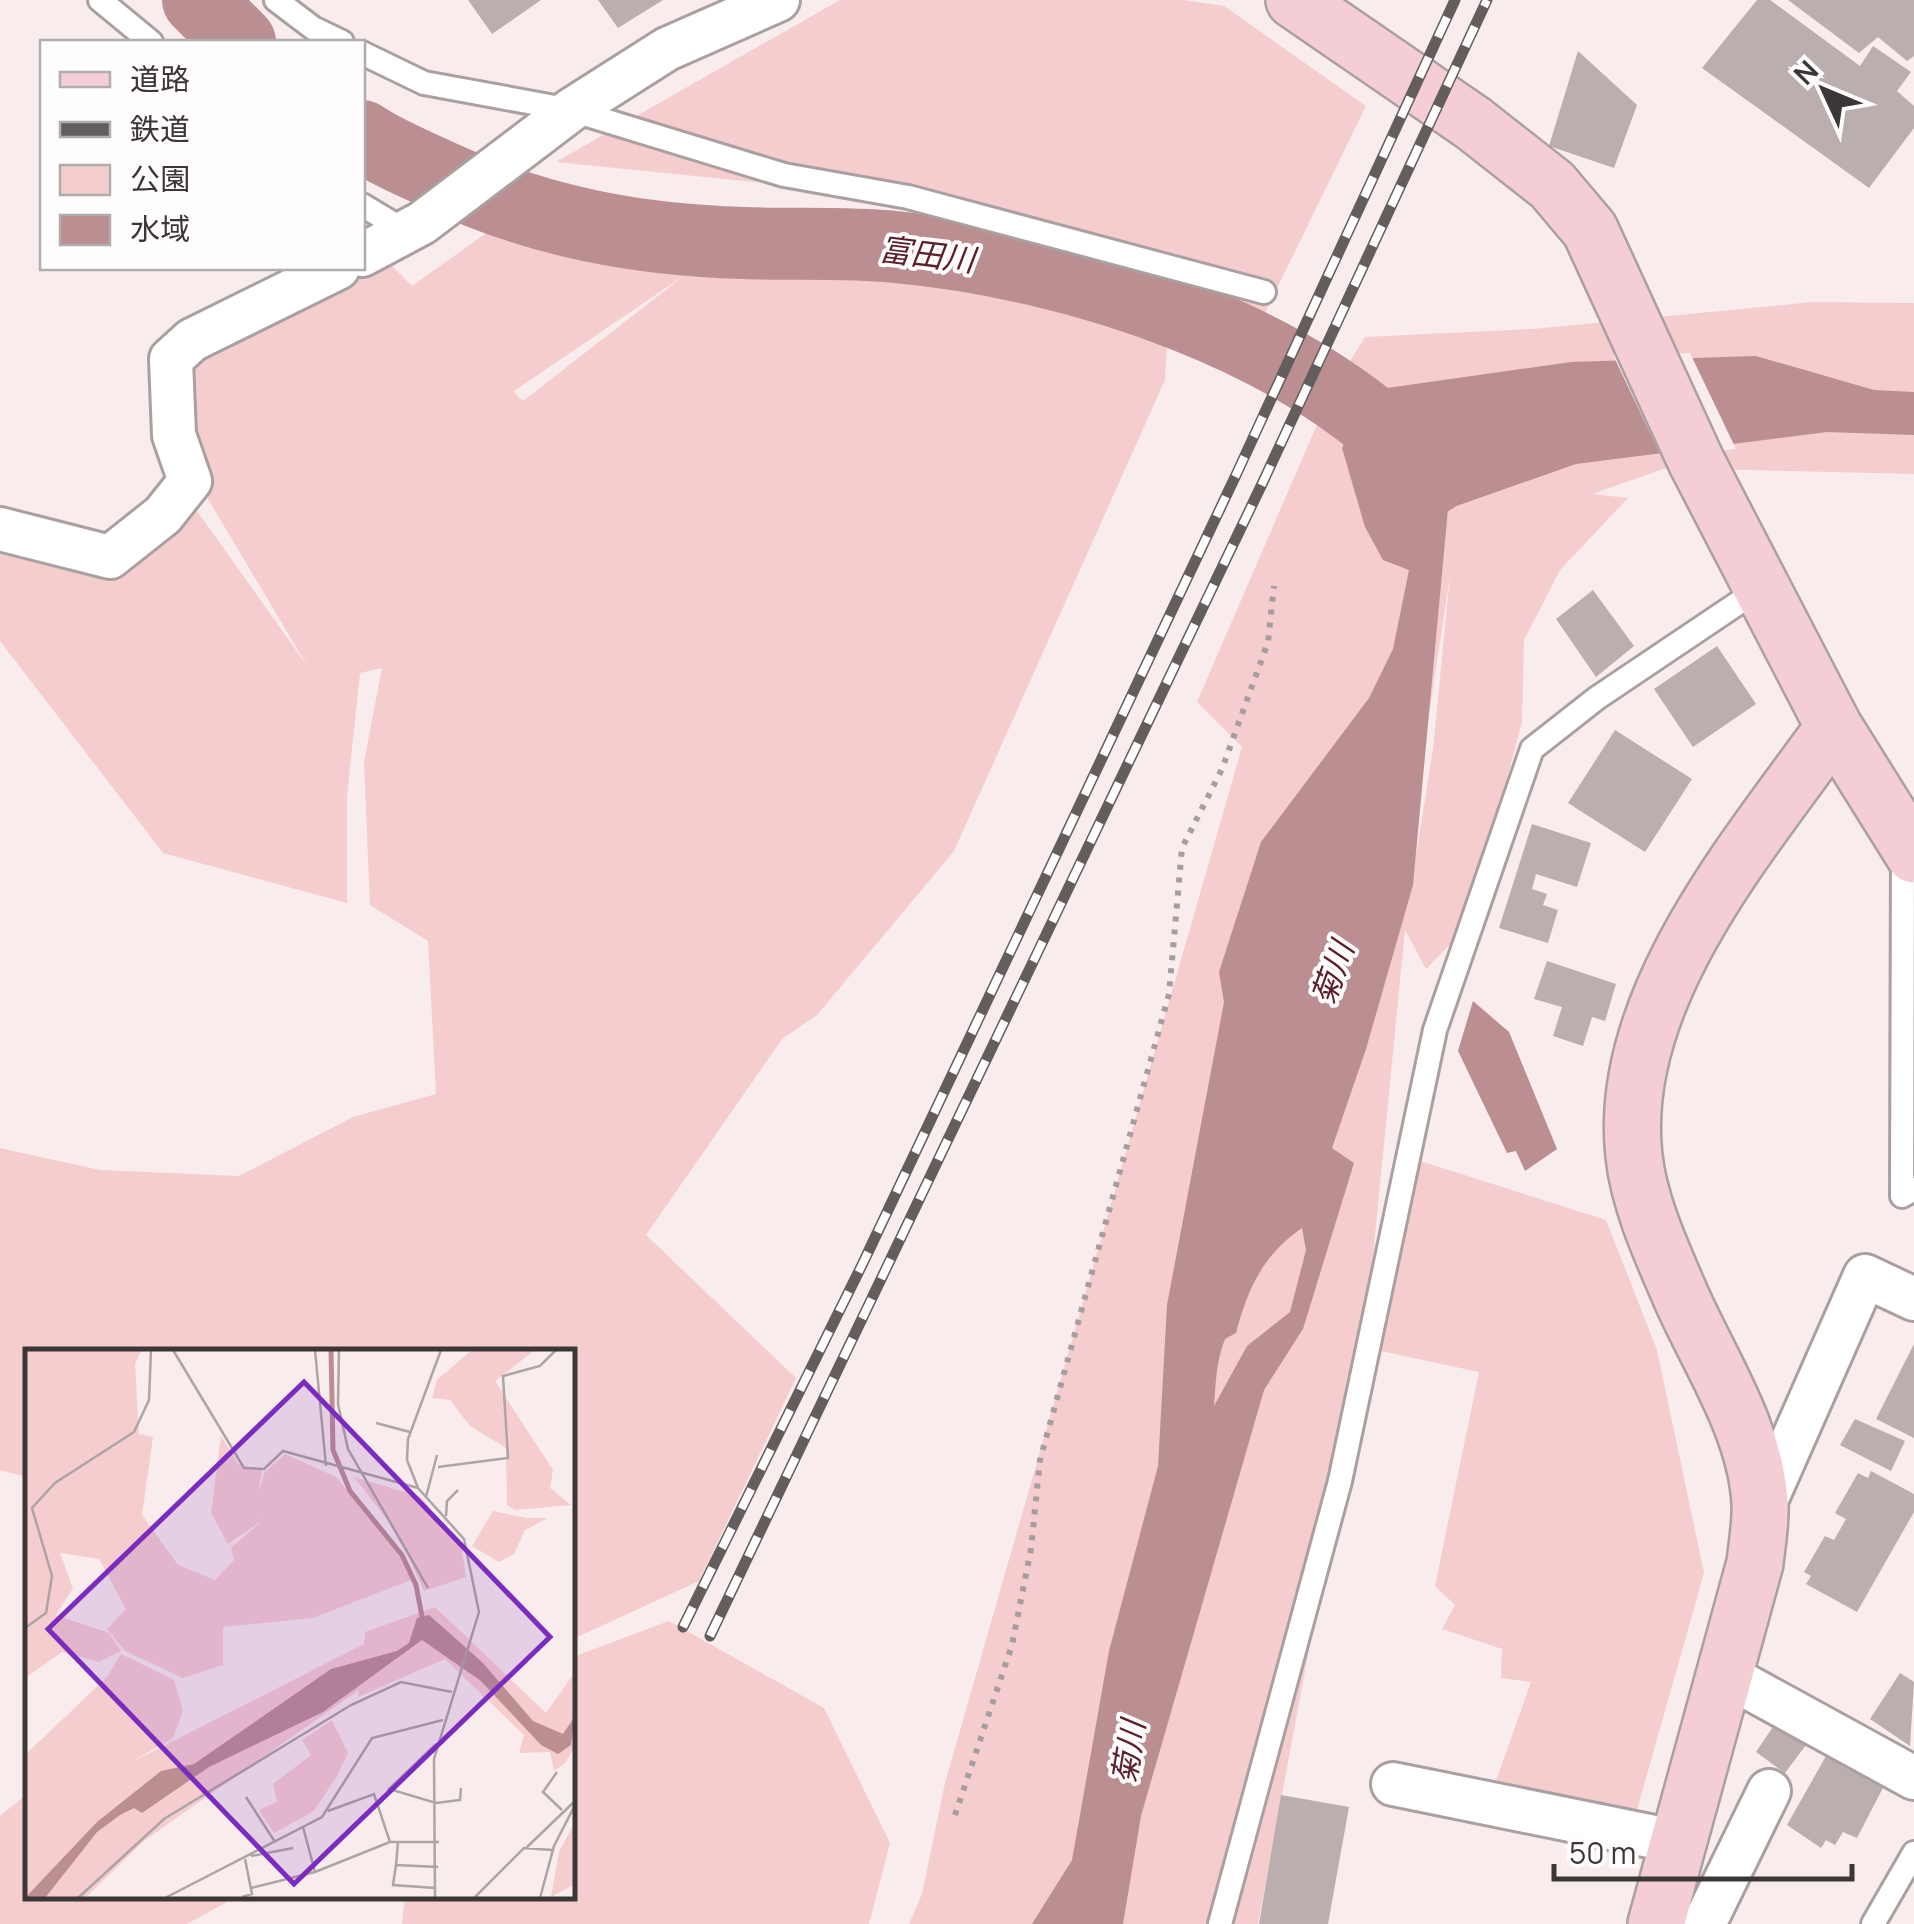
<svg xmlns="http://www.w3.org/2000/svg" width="1914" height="1924" font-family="Manrope,'Noto Sans JP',sans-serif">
<rect width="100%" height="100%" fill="#f8eced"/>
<path fill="#f5cdcf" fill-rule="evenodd" d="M840 0H1183L1224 6 1366 106 1262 319 1135 254 934 200 556 162Z
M489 231 705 261 794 244 933 271H1040L1168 326 1165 380 954 851 817 1015 782 1039 646 1235 796 1378 699 1581 573 1639 572 1352H28L27 1477 0 1470V1148L100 1170 239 1176 353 1117 436 1094 428 941 370 905 364 762 382 668 360 673 347 796V903L163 853 0 641V551L72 567 185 494 308 667 202 489 171 409 208 347 383 257 412 286ZM685 275 523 401 514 392V391Z
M1813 302 1914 303V474L1666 468 1592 494 1628 498 1560 570 1524 640 1522 722 1467 927 1426 969 1405 930 1363 1358 1258 1924H909L922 1894 945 1783 1242 747 1197 702 1332 390 1365 337 1533 329ZM1450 576 1433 749 1409 900 1423 754Z
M1417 1160 1606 1220 1657 1350 1704 1573 1637 1810 1496 1781 1531 1682 1501 1678 1502 1649 1442 1629 1455 1605 1435 1586 1479 1372 1381 1351Z
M669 1621 824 1708 890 1843 869 1924H402L405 1897 572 1896 573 1657Z
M27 1794 28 1896 236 1897 187 1924H0V1816Z"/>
<path fill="#bb8e91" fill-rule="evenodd" d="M1756 356 1874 390 1914 392V435L1827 432 1576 464 1448 509 1413 885 1366 1049 1332 1148 1354 1163 1303 1329 1264 1390 1141 1816 1123 1924H1032L1072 1860 1109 1651 1158 1466 1167 1305 1224 1002 1219 972 1261 842 1369 698 1393 649 1409 570 1383 560 1365 527 1342 448 1373 390 1571 362ZM1302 1228 1306 1250 1290 1312 1247 1346 1214 1406C1216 1381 1216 1362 1225 1339L1236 1333C1248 1288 1263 1255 1302 1228Z
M1473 1001 1509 1032 1557 1149 1525 1171 1516 1151 1507 1153 1458 1051Z"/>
<path fill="#f8eced" d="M1690 353 1736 449 1662 458 1613 355Z"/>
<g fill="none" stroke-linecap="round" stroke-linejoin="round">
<path stroke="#bb8e91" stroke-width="72" d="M198 0 240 42
M362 136C387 153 416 164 443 177 539 222 639 240 744 243 794 245 845 242 895 247 1074 263 1313 339 1432 479"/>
</g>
<path fill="#baaeaf" d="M468 0H541L492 34Z
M598 0H663L618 28Z
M1757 0H1770L1860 66 1873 46 1911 72 1897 91 1914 106V128L1869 188 1702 68Z
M1788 0H1914V56L1907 61 1878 37 1859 53Z
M1578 51 1637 105 1614 168 1549 146Z
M1593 590 1634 646 1596 677 1556 619Z
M1717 646 1756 704 1693 747 1654 689Z
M1615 730 1692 779 1645 852 1568 803Z
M1532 824 1591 843 1577 887 1536 874 1532 889 1547 894 1543 905 1558 910 1548 943 1499 928Z
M1547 961 1616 984 1605 1021 1592 1017 1583 1046 1553 1036 1562 1007 1534 999Z
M1914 1344V1438L1876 1419Z
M1855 1419 1905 1441 1891 1471 1840 1445Z
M1871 1471 1914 1494V1512L1857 1612 1806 1584 1811 1576 1804 1572 1825 1536 1834 1540 1846 1519 1835 1513 1858 1473 1868 1478Z
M1900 1673 1914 1682 1910 1746 1870 1719Z
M1781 1715 1812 1737 1785 1773 1756 1752Z
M1830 1749 1887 1780 1857 1838 1843 1832 1835 1845 1826 1840 1821 1848 1787 1825Z
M1281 1795 1349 1807 1328 1924H1259Z"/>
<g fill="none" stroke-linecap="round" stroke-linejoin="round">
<defs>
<path id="lane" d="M100 0 151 42
M276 0 313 28 342 42
M362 53 424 83 571 110 784 175 908 197 1264 292
M362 205 407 232
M1903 851 1902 1196 1914 1189
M1220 1924 1340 1481 1435 1030 1532 749 1597 698 1762 587
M1873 1924 1914 1853"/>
<path id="street" d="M362 255 422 223 571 110 667 49 778 0
M0 529 110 557 163 515 190 481 174 435 171 359 192 340 338 268
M1760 1514 1865 1276 1914 1299
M1724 1674 1914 1778
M1393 1784 1679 1842
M1704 1924 1769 1791"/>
<path id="secondary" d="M1294 0 1473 123 1552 185 1590 230 1696 461 1834 727 1914 855
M1656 1924 1755 1563C1757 1544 1761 1523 1760 1503 1756 1430 1711 1364 1682 1299 1663 1255 1639 1204 1634 1156 1616 999 1749 846 1834 727"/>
</defs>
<use href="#lane" stroke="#aba0a0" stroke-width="28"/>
<use href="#street" stroke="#aba0a0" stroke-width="48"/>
<use href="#secondary" stroke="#aba0a0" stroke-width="60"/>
<path stroke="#a69d9e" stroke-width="6" stroke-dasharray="5 8" stroke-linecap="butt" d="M955 1815 1012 1645 1031 1549 1040 1460 1169 994 1182 848 1222 769 1268 642 1274 586"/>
<use href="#lane" stroke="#fff" stroke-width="22"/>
<use href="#street" stroke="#fff" stroke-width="42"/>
<use href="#secondary" stroke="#f4ced4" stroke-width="55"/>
<defs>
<path id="rail" d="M683 1627 862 1265 1236 475 1455 0
M710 1636 1262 484 1487 0"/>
</defs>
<use href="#rail" stroke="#635d5d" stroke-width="11"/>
<use href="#rail" stroke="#fefcfc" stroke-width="8" stroke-dasharray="22" stroke-linecap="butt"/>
</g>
<g text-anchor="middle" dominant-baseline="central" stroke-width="8" stroke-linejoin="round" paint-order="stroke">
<g font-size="32" font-style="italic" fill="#5a212a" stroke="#fefcfc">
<text transform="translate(927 254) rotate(7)">富田川</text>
<text transform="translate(1332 973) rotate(-70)">菊川</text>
<text transform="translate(1128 1752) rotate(-81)">菊川</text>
</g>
</g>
<g transform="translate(25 1349)">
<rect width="550" height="550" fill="#f8eced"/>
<path d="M0 1H117L110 15 114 85 128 88 117 166 153 216 190 231 209 211 206 199 239 170 203 195 186 164 196 87 213 115 237 121 233 144 240 123 260 105 311 128 377 206 386 231 288 269 198 278V316L158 329 100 302 82 280 101 260 74 210 35 204 48 239 31 266 84 284 96 302 74 313 37 303 0 329ZM447 1H510L470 32 528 121 525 139 546 156 490 161 482 156 481 99 445 77 425 51 407 49 412 31ZM329 128 396 148 436 197 441 228 399 242 372 183ZM468 162 501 169H523L500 181 489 205 474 213 447 197ZM410 258 521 364 550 323V398L540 414 529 422 525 403 494 404 499 386 420 310 333 348 334 341 120 491 60 549H0V406L82 328 96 305 149 331 158 362 148 389 103 415 339 295 340 283ZM307 371 323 404 312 427 289 462 249 484 234 461 252 453 248 435 286 406 277 391ZM550 473V535L526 548 534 503Z" fill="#f5cdcf"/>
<path d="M404 266 457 313 508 372 538 385 550 367 546 396 533 405 516 396 456 332 397 291 298 363 184 418 117 464 109 459 95 466 72 483 20 549H0L72 473 136 422 169 415 306 320 372 302 384 294 392 269Z" fill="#bb8e91"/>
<path fill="none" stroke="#bb8e91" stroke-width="5" d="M306 1 308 101 325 142 377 206 391 236 400 283"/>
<path fill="none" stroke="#ada4a4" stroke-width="2.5" d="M148 1 219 119 239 120 258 102 393 139M290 1 301 117M314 1 313 55 323 100 403 239M351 74 385 83M413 118 483 109 478 27 515 17 531 1M401 148 412 106M421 167 422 152 433 141M0 279 21 264 27 227 7 159 30 134 109 83 124 51 126 1M411 395 364 440 411 454 435 451 436 439M532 423 518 443 537 461M221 448 250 493M278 478 290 523 365 493 349 445 303 462M366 493H414M373 493 371 516 413 518M502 498 550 452M226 507 268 499M371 516 368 536 411 539M226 539 290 523M217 548 227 545 220 510M53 549 139 470 326 356 376 333 427 343M140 549 297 468 347 389 418 371M410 549 409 410 454 263 439 190 393 139 382 111 383 90 416 1M449 549 499 499 527 501M515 549 529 497 550 456"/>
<path fill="#7b2cbf" fill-opacity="0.15" stroke="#7b2cbf" stroke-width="5" d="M279 33 525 288 269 535 23 280Z"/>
<rect width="550" height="550" fill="none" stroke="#3c3737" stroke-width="5"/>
</g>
<rect x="40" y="40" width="325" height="230" fill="#fefcfc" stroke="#b0adad" stroke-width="2.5"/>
<rect x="60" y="72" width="50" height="15" fill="#f4ced4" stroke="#b0adad" stroke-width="2.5"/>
<text x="130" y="90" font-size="30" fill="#3c3737">道路</text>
<rect x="60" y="122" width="50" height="15" fill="#635d5d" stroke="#b0adad" stroke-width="2.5"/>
<text x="130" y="140" font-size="30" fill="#3c3737">鉄道</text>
<rect x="60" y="165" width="50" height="30" fill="#f5cdcf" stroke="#b0adad" stroke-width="2.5"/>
<text x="130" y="190" font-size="30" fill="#3c3737">公園</text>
<rect x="60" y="215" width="50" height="30" fill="#bb8e91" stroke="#b0adad" stroke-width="2.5"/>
<text x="130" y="240" font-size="30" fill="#3c3737">水域</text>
<g transform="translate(1824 90) rotate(314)" stroke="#fefcfc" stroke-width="8" paint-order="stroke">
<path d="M0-8L18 38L0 25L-18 38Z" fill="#3c3737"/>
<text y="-15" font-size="28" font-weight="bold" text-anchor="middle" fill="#3c3737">N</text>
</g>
<path d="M1554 1864v15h298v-15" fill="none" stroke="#3c3737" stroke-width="5"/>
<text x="1569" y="1864" font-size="30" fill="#3c3737" stroke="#fefcfc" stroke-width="8" paint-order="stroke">50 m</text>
</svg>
